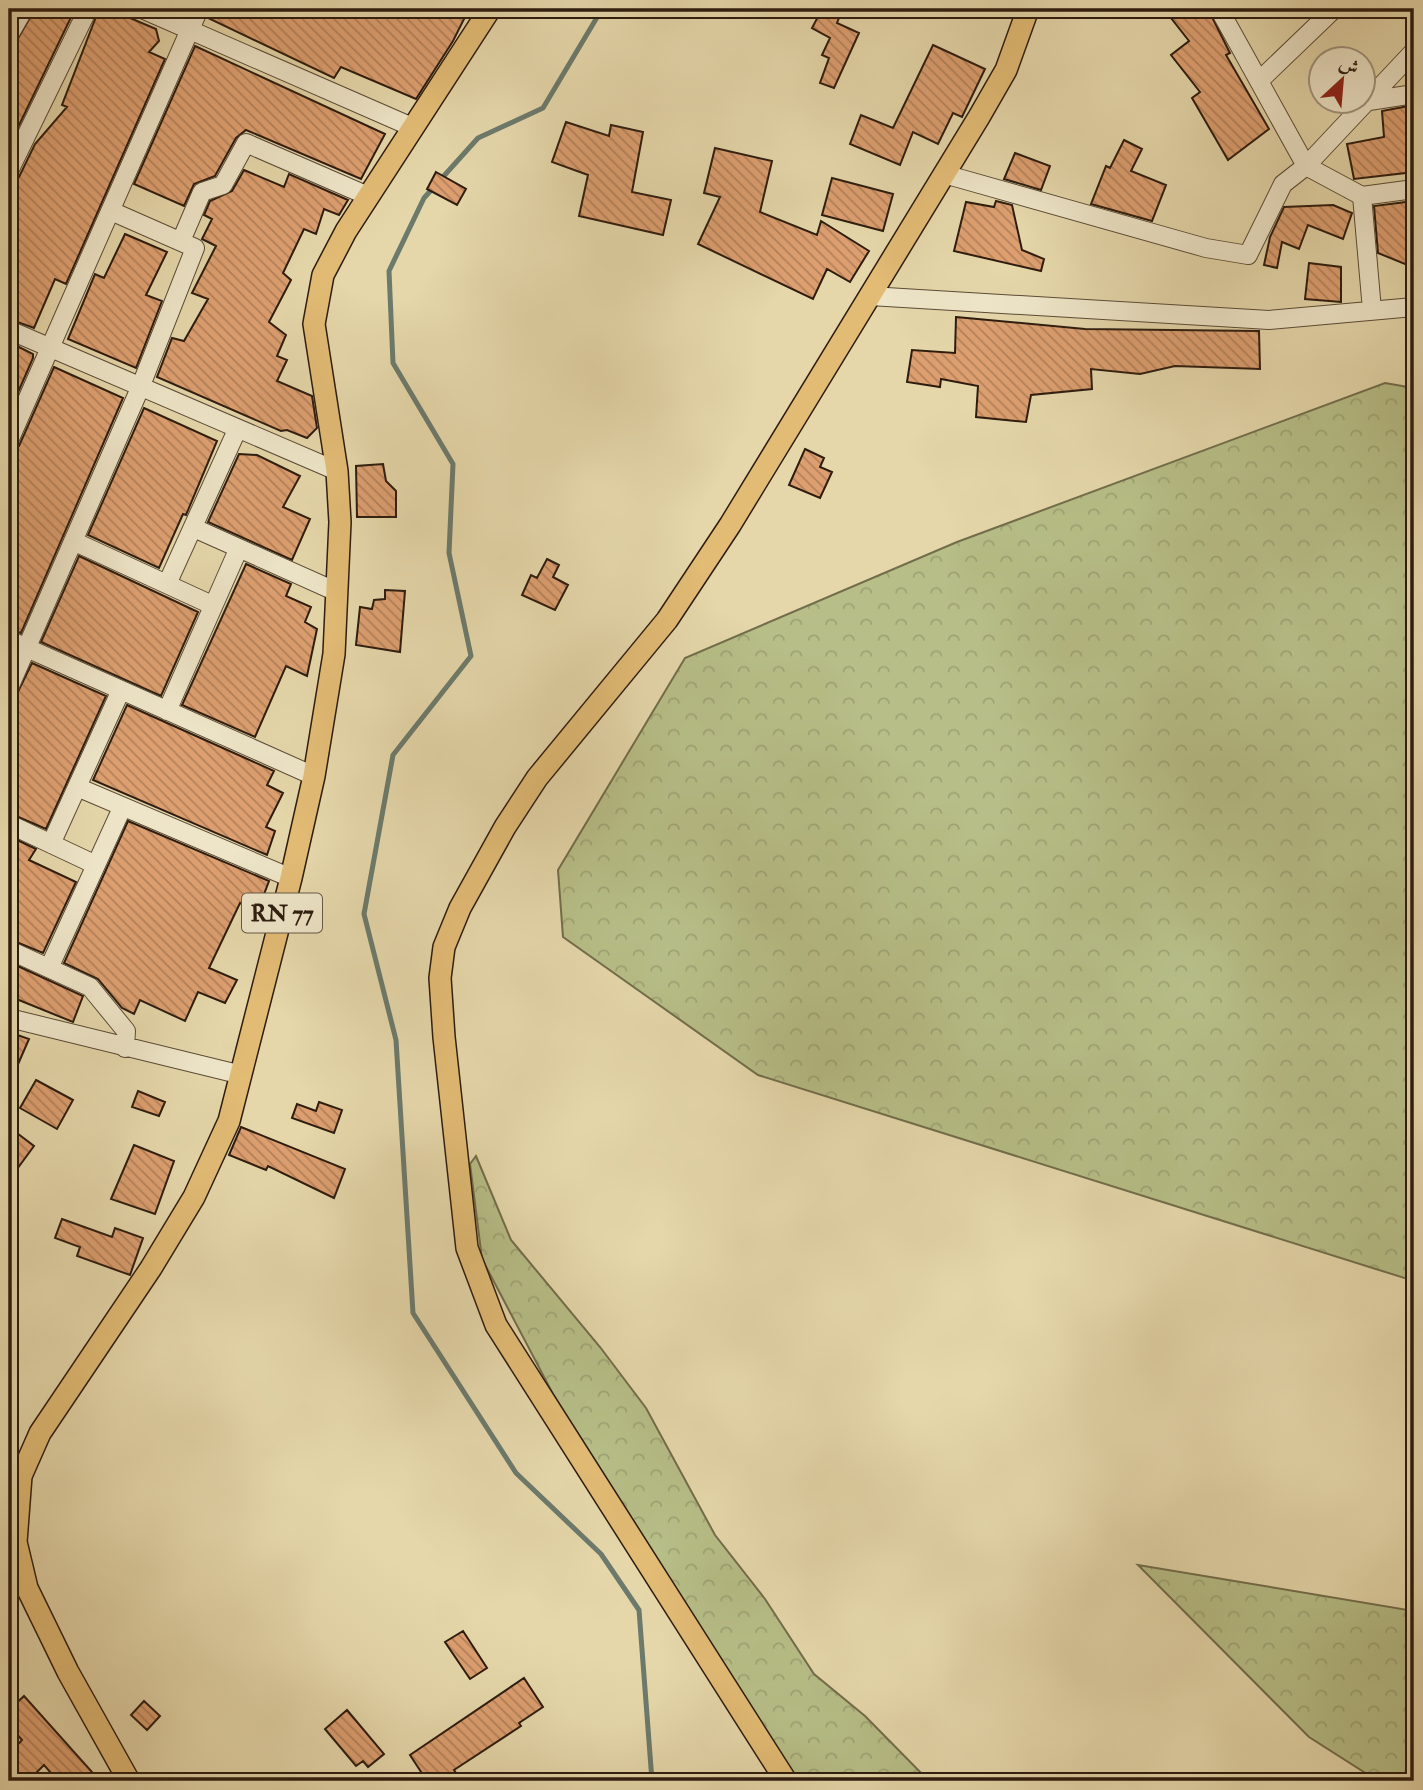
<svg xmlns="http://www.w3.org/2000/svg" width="1423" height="1790" font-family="'IM FELL Double Pica',Amiri,serif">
<defs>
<pattern id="forest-crowns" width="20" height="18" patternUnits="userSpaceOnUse" patternTransform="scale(1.75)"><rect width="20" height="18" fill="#b7be87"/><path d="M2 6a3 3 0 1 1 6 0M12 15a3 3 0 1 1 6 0" fill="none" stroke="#9ea373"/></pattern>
<pattern id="building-back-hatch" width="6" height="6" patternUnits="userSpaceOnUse" patternTransform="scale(1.75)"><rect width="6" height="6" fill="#dd9f70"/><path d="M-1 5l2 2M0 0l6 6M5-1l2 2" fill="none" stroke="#b4815a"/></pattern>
</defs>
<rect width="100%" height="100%" fill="#e5d7aa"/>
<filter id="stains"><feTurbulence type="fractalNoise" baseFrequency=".00286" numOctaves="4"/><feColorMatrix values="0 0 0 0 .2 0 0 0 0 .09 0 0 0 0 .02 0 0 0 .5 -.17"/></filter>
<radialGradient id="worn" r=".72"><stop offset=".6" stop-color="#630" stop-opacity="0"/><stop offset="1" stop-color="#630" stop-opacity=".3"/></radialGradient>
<path fill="url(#forest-crowns)" stroke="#726d4b" stroke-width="2" d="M1385 383 1414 388V1281L758 1075 563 937 558 870 685 658 957 542Z
M476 1156 511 1240 600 1347 646 1408 715 1535 765 1599 814 1674 865 1716 929 1781H798L553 1394 482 1259 470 1164Z
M1138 1565 1414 1611V1781H1378L1309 1737Z"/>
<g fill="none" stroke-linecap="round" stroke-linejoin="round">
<path stroke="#6c7a6c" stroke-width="5" d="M602 9 543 108 478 138 424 198 389 271 393 363 453 464 449 553 471 656 393 755 364 914 396 1040 413 1313 516 1473 601 1554 639 1610 652 1781"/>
</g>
<path fill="url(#building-back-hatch)" stroke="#2d1c0f" stroke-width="2" d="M35 9H75L9 146V54Z
M99 9H109L156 29 159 41 149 52 165 59 66 284 55 279 34 328 9 319V182L19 177 35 144 67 107 62 105Z
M210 9H469L453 41 416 99 341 67 334 78 208 18Z
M822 9 839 18 837 23 859 33 834 88 820 83 829 58 822 55 830 38 812 28Z
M1164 9H1208L1230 53 1226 55 1269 129 1228 160 1192 98 1200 92 1171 55 1189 41Z
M933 45 985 69 962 117 953 113 938 144 913 132 900 165 850 144 861 115 893 128Z
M195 46 385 134 361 179 246 130 236 138 215 176 194 184 184 206 134 184Z
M1414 105V172L1354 179 1347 144 1384 137 1382 111Z
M566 122 609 136 611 125 643 132 632 192 671 200 663 235 579 216 588 175 552 162Z
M1124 140 1142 149 1131 171 1166 185 1152 221 1091 204 1106 166 1110 168Z
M715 148 772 161 760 212 817 235 821 221 869 251 850 282 827 269 813 299 698 244 720 197 704 193Z
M1015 153 1050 166 1041 190 1004 179Z
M244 170 284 187 289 174 348 200 339 215 324 209 316 234 304 229 283 273 291 280 269 322 286 335 277 356 287 360 277 381 312 396 317 428 307 438 287 430 281 431 157 377 172 338 184 341 208 299 192 293 216 246 202 239 212 219 204 215 210 201 232 191Z
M436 172 466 189 457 205 427 189Z
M832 178 893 194 883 231 822 215Z
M996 201 1012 205 1022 250 1044 259 1041 271 954 251 966 202 994 207Z
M1414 201V238H1409L1410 266 1378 253 1374 206Z
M1333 205 1352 213 1343 239 1308 225 1299 249 1282 242 1277 268 1264 265 1270 237 1284 207Z
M125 234 167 252 146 295 162 301 136 368 68 339 95 274 104 278Z
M1309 263 1341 267V302L1305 299Z
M956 317 1085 329 1259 331 1260 369 1175 366 1140 374 1091 369 1092 389 1031 395 1026 422 976 417 978 386 941 379 940 387 907 382 912 350 955 353Z
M9 342 33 354V358L9 413Z
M54 367 123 398 21 633 9 629V452L19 446Z
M144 408 217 441 186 515 183 514 159 568 88 535Z
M805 449 824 458 820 467 832 472 820 498 789 485Z
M239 454 257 455 300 476 283 507 310 519 292 560 208 522Z
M383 464 386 481 396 491V517H357L356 466Z
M79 556 198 612 161 696 41 642Z
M547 559 559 565 553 577 568 585 555 610 522 595 531 575 537 578Z
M246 564 291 584 286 596 311 607 305 622 317 629 307 676 286 666 255 737 182 705Z
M385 590 405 591 400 652 356 645 360 607 372 609 374 600 385 599Z
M32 663 106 696 46 829 9 813V710Z
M127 705 274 771 267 785 283 793 266 827 275 831 267 855 93 780Z
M128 821 269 881 258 910 240 903 209 968 237 980 225 1003 198 992 185 1021 140 1000 134 1014 122 1008 98 979 64 963Z
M9 836 36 849 29 860 76 882 43 953 9 939Z
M9 962 83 996 73 1022 9 996Z
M9 1032 29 1039 9 1085Z
M36 1080 73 1100 57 1129 20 1108Z
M138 1091 165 1102 159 1116 132 1107Z
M319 1102 342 1110 334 1133 292 1118 297 1104 316 1111Z
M9 1127 34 1146 9 1180Z
M241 1127 345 1169 334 1198 268 1166 266 1170 229 1155Z
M134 1145 174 1161 155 1214 111 1199Z
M62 1219 112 1237 115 1228 143 1238 130 1275 77 1256 80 1247 55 1238Z
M463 1631 487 1668 470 1679 445 1642Z
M524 1678 543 1707 519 1723 521 1726 454 1770 456 1773 444 1781H427L410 1755Z
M24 1696 100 1781H58L44 1765 28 1781H9V1754L22 1740 9 1725V1710Z
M144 1701 160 1716 147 1730 131 1715Z
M347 1710 384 1754 368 1767 363 1761 356 1766 325 1729Z"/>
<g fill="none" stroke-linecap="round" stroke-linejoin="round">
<defs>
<path id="minor" d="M142 9 412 127
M1219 9 1306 166 1362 196 1372 310
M9 35 24 9
M1259 81 1334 9
M1369 101 1414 94
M9 171 88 9
M944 174 1206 248 1248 255 1283 184 1306 166 1414 51
M1362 196 1414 189
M181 241 202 192 223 185 246 143 368 196
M870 296 1269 320 1414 307
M9 330 337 471
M9 441 199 9
M194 528 337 592
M73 541 212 605
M167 584 237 430
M9 640 314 776
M9 688 140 388 195 248 111 211
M167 711 238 550
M77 787 291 878
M9 824 96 865
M51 844 121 690
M9 950 90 987 126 1031 125 1048
M49 968 122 808
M9 1018 242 1075"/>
<path id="major" d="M129 1781 68 1672 27 1588 16 1542 21 1476 40 1433 151 1268 194 1197 229 1121 291 878 314 776 334 654 340 522 337 471 314 324 323 275 346 231 490 9
M786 1781 496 1325 467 1248 444 1037 440 978 444 947 460 908 505 827 537 778 667 620 730 525 979 117 1006 70 1028 9"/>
</defs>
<use href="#minor" stroke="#5b4b36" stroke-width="20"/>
<use href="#major" stroke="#2d1c0f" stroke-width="24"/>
<use href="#minor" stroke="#eee5c8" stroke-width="18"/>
<use href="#major" stroke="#e2bc75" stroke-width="21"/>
</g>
<g text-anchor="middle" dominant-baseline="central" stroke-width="7" stroke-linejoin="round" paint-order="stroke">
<rect fill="#eee5c8" stroke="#675846" stroke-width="2" x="242" y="893.5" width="80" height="39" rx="5"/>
<g font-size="23" font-weight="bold" fill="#2d1c0f">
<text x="282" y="913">RN 77</text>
</g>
</g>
<rect width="1423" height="1790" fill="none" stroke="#e5d7aa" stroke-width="35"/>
<rect x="10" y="10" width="1402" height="1769" fill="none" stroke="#2d1c0f" stroke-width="3.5"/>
<rect x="18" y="18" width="1388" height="1755" fill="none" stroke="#2d1c0f" stroke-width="2"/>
<g transform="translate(1342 80) rotate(26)"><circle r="33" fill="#eee5c8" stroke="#a1957e" stroke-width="2"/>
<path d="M0-5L12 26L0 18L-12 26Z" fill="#8f2418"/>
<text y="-10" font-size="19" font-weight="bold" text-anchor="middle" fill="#2d1c0f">ش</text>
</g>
<rect width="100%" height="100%" filter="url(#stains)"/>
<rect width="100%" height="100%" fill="url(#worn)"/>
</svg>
